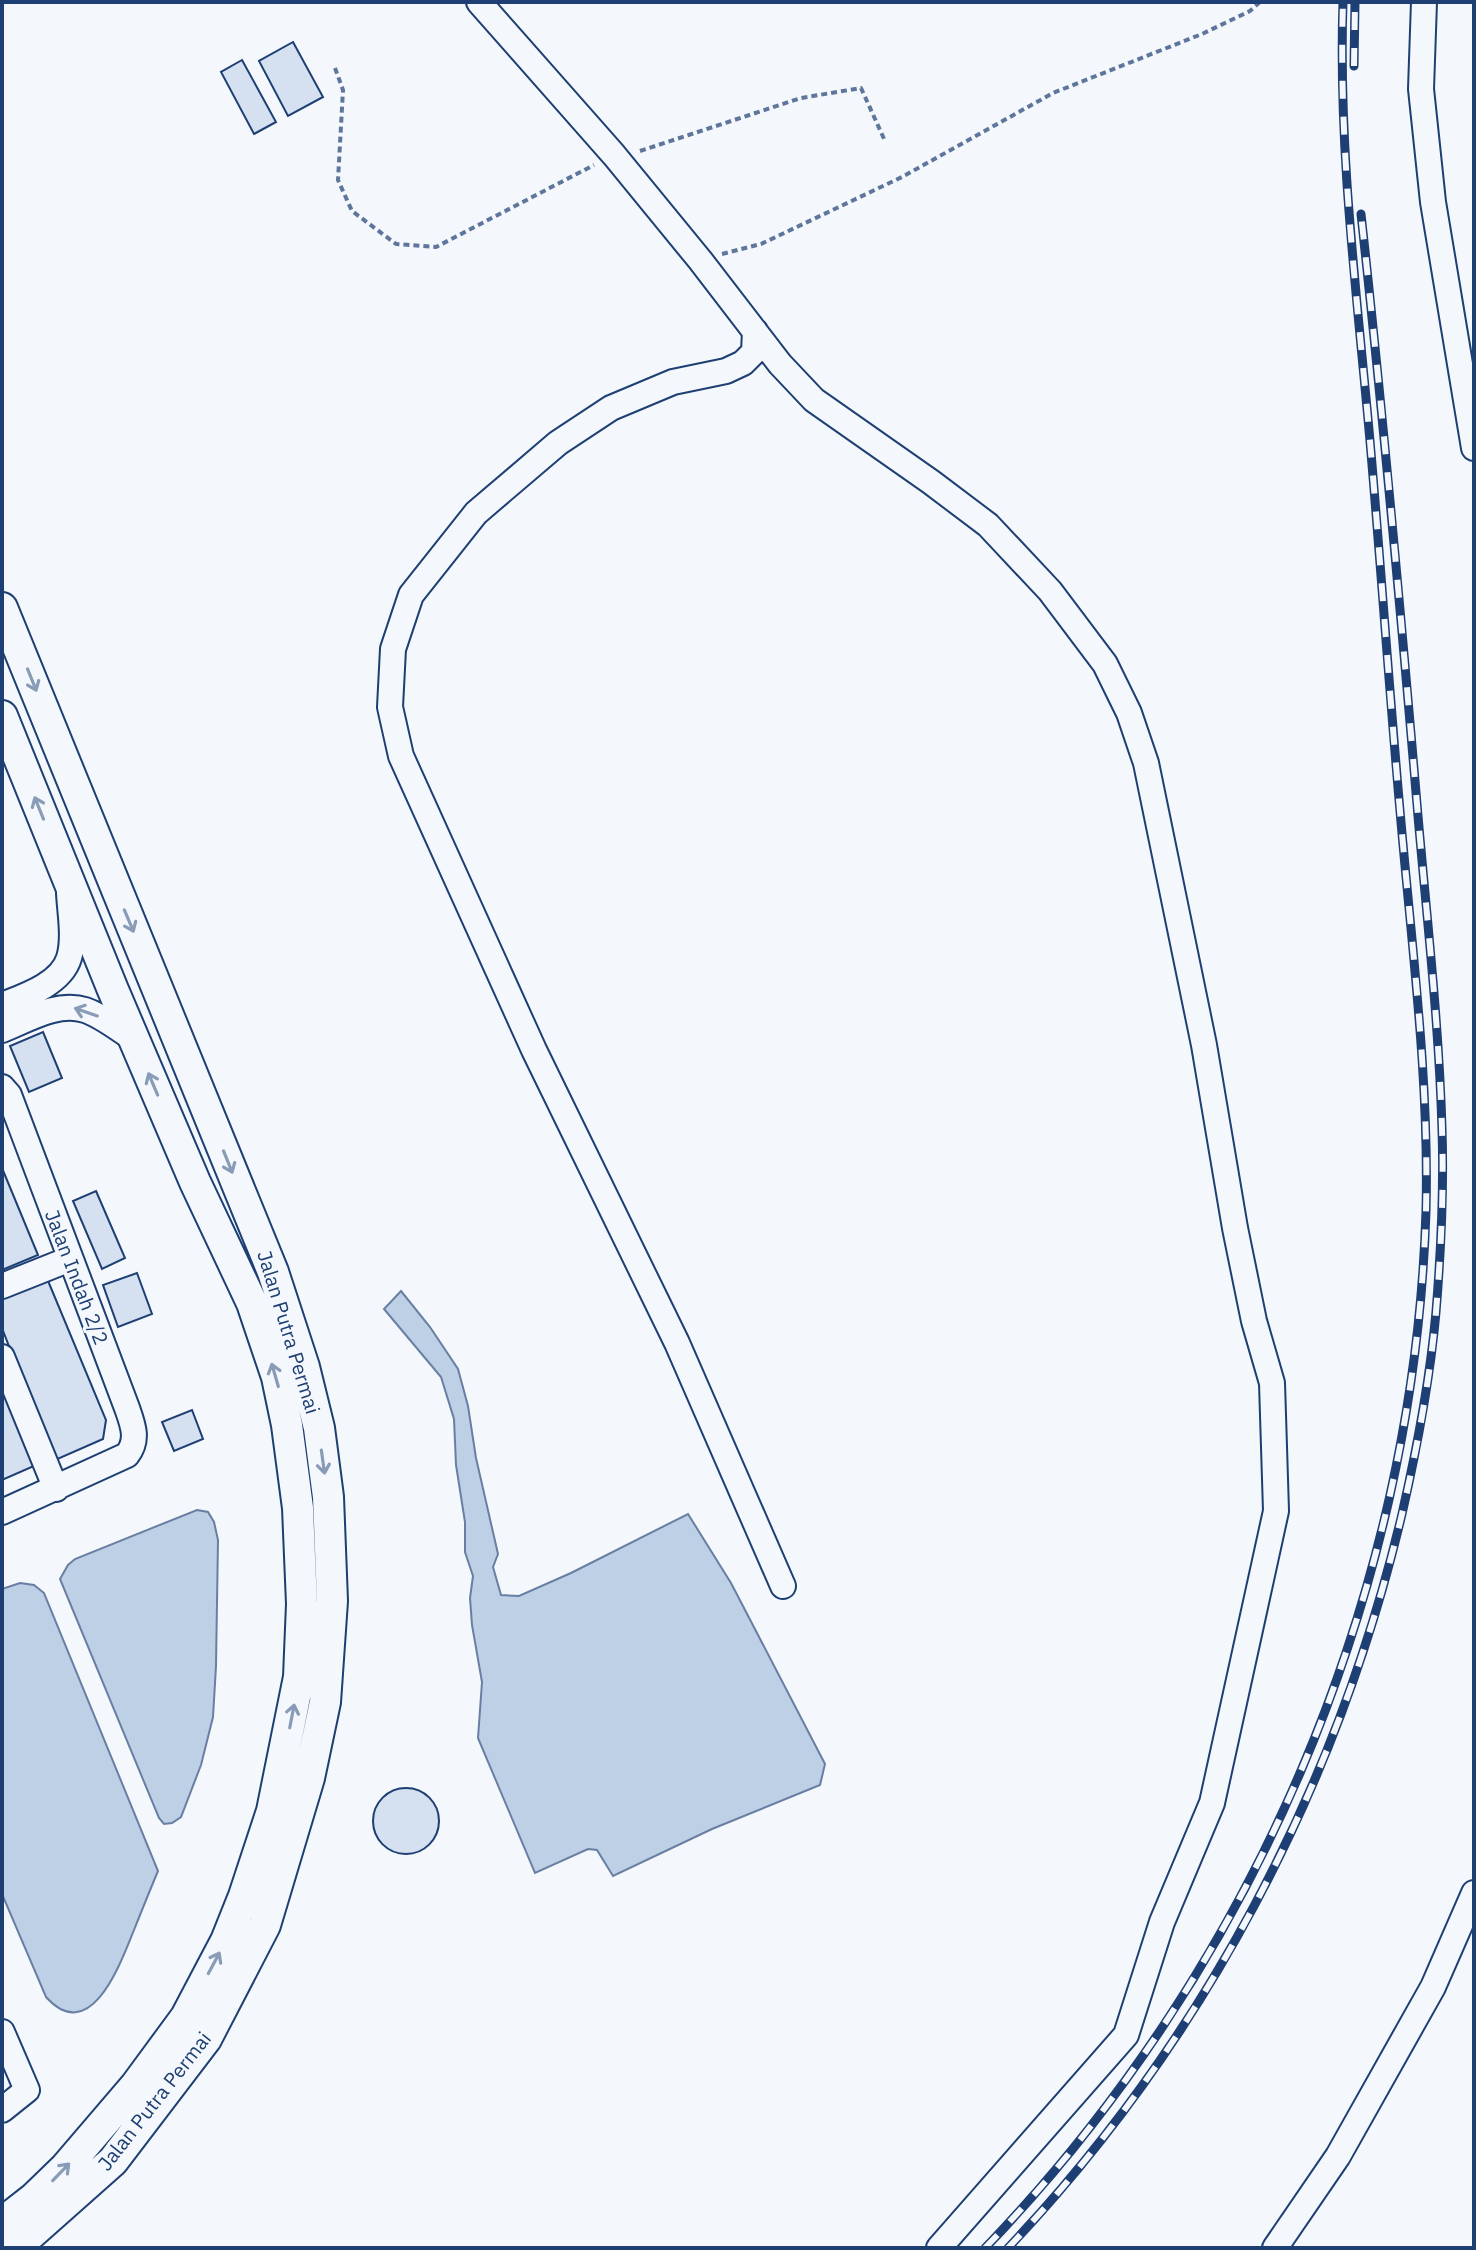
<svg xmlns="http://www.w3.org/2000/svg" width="1476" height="2250" font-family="'IBM Plex Sans',sans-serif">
<rect width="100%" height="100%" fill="#f4f7fb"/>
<path fill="#bed0e5" stroke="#687fa3" stroke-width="2" d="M401 1291 430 1327 458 1369 468 1406 476 1458 498 1554 493 1567 501 1595 519 1596 571 1573 688 1514 731 1583 825 1764 820 1785 712 1829 613 1876 597 1850 588 1849 535 1873 478 1738 482 1682 472 1625 470 1598 473 1576 465 1552V1522L456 1465 454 1419 441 1377 384 1309Z
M197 1510 208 1512 214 1522 218 1540 216 1666 213 1717 201 1765 181 1817 172 1823 164 1824 159 1818 60 1579 68 1565 75 1559Z
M20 1583 34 1585 44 1593 158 1871C150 1890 142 1910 134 1930 121 1962 91 2047 46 1997L2 1894V1589Z"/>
<path fill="#d5e0f0" stroke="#1d3f73" stroke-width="2" d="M293 42 323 97 288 116 259 61Z
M242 60 276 122 254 134 221 72Z
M43 1032 62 1078 29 1092 10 1046Z
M2 1168 38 1255 2 1270Z
M96 1191 125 1258 102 1269 73 1201Z
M137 1273 152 1314 118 1327 103 1285Z
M46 1276 106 1420 103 1439 53 1461 2 1328V1294Z
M2 1386 34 1466 2 1480Z
M192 1410 203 1439 174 1451 162 1422Z
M373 1821a33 33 0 1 1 66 0a33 33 0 1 1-66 0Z"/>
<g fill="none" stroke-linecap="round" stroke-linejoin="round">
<defs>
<path id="minor" d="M479 2 614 155 700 260 780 364 814 400 931 482 988 525 1050 591 1105 664 1129 713 1146 763 1204 1045 1235 1228 1254 1321 1272 1383 1276 1511 1212 1803 1162 1922 1126 2035 939 2248
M1424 2 1421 89 1433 202 1474 448
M755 331 754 352 743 363 726 371 673 382 611 408 558 443 476 513 411 595 393 649 390 707 401 756 534 1050 677 1343 783 1586
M2 1005C25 996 61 984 69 958 75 938 70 913 69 893
M2 1030C27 1020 58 1001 85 1010 103 1016 118 1029 134 1039
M2 1087 9 1095 127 1408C133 1425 139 1440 127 1455L2 1512
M2 1286 70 1259
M2 1357 56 1489
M2 2032 27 2090 2 2110
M1275 2248 1338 2156 1433 1987 1474 1893"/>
<path id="major" d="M2 608 273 1272 304 1367 319 1428 328 1497 332 1601 325 1702 309 1778 265 1925 206 2039 113 2161 15 2248
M2 716 113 990 195 1182 252 1303 277 1377 287 1425 298 1508 302 1604 299 1677 272 1811 244 1896 226 1941 186 2017 136 2085 65 2168 34 2198 2 2223"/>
</defs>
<use href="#minor" stroke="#1d3f73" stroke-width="28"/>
<use href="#major" stroke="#1d3f73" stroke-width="34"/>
<path stroke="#5e769c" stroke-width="4" stroke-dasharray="6 4" stroke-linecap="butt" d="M335 68 343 90 338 180 352 211 396 244 436 247 594 165
M640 151 801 98 861 88 885 141
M722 254 761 244 902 177 1053 93 1202 34 1250 11 1260 2"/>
<use href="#minor" stroke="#f4f7fb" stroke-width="24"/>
<use href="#major" stroke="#f4f7fb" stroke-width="30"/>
<defs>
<path id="rail" d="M1354 66 1355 2
M985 2248C1252 1971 1414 1597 1426 1211 1429 1092 1415 974 1404 855 1391 717 1382 579 1370 441 1357 295 1338 148 1343 2
M1008 2248C1202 2043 1337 1789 1402 1514 1417 1448 1430 1380 1436 1312 1441 1251 1444 1190 1442 1129 1439 1024 1427 920 1418 816 1401 615 1383 414 1361 214"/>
</defs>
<use href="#rail" stroke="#1d3f73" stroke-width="9"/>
<use href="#rail" stroke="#f4f7fb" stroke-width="6" stroke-dasharray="18" stroke-linecap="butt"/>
</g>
<defs><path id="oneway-shaft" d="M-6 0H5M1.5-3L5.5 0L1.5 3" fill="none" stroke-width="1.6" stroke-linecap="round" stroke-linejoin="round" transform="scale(2)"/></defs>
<g stroke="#889bb7">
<use href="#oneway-shaft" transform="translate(32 680) rotate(68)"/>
<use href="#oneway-shaft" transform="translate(39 808) rotate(-112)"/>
<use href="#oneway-shaft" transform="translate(129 921) rotate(67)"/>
<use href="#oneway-shaft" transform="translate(86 1012) rotate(-161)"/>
<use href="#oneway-shaft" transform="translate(153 1084) rotate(-113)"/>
<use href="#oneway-shaft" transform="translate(228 1162) rotate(68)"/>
<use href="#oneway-shaft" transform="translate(275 1375) rotate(-106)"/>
<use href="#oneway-shaft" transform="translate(323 1462) rotate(82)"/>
<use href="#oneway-shaft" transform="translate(292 1716) rotate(-79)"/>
<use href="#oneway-shaft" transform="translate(214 1963) rotate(-62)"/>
<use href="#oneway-shaft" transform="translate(61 2172) rotate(-46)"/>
</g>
<g text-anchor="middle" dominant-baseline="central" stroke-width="6" stroke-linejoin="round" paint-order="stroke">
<g font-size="20" fill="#1d3f73" stroke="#f4f7fb">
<text transform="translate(77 1277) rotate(69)">Jalan Indah 2/2</text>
<text transform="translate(289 1332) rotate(73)">Jalan Putra Permai</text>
<text transform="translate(154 2101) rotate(-52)">Jalan Putra Permai</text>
</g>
</g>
<rect width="1476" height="2250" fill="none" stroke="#1d3f73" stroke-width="8"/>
</svg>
